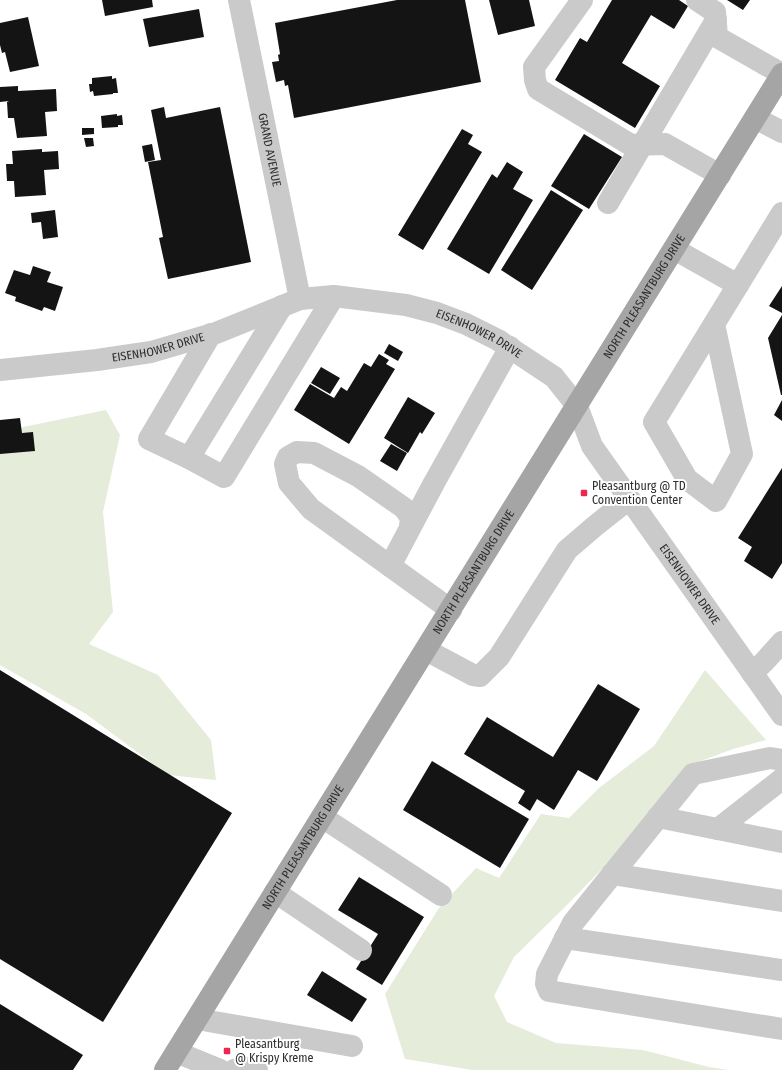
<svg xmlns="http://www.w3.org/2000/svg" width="782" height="1070" font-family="'Fira Sans Condensed',sans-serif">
<rect width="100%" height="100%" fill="#fff"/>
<path fill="#e6ecda" d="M106 410 120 435 103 512 113 612 89 644 158 675 211 740 216 780 168 775 86 714 0 665V450L23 427Z
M705 670 766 740 733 749 690 765 632 838 565 907 514 957 494 996 507 1022 556 1043 643 1050 709 1067 728 1070H472L405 1059 385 994 439 908 476 868 499 878 541 814 569 818 599 788 654 746Z"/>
<path fill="#141414" d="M102 0H152L153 7 105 16Z
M397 0H465L481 82 294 118 288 85 285 86 284 80 276 82 272 62 279 61 278 55 280 54 275 23Z
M489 0H529L535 26 498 35Z
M612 0H679L688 6 674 29 651 15 622 63 660 86 635 128 555 80 580 38 587 42Z
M727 0H750L743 10Z
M199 9 204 37 149 47 143 19Z
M28 17 39 66 10 72 5 52 2 53 0 45V23Z
M112 76V79L116 78 118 93H113V94L94 96 93 91 90 92 89 84H92V78Z
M18 86V91L56 89 57 111 45 112 47 136 17 138 14 118H8L7 102 9 101 0 102V87Z
M164 107 166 118 220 107 251 262 168 279 159 238 163 237 148 162 161 160 151 110Z
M117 114V116L122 115 123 125H118V127L102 128 101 116Z
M82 128H94V134L82 135Z
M462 129 473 135 468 144 482 152 423 250 398 235Z
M584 134 622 157 589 209 551 186Z
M84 138H93L94 146 86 147Z
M152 144 155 160 145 162 142 146Z
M42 149V152L58 151 59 169 44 170 46 195 15 197 14 181H7L6 164H13L12 151Z
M507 162 523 172 513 189 533 200 489 274 447 249 492 174 497 178Z
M551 190 583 210 532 290 501 270Z
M55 210 58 237 43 239 41 222 32 223 31 213Z
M33 266 51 272 47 282 63 287 55 311 44 307 42 311 15 301 16 297 5 293 14 270 30 275Z
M782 286V313L769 306Z
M782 315V395H781L768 338Z
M389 344 403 352 398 361 384 353Z
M379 354 389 360 386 364 395 369 349 444 294 410 310 384 334 398 341 387 347 391 364 363 371 367Z
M321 367 340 378 330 394 311 383Z
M408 397 435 413 422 434 420 432 408 453 384 438Z
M782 400V421L774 415Z
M20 418 22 433 33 432 35 451 0 454V420Z
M391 444 407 453 397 471 380 461Z
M782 468V563L772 579 744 561 752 547 738 538Z
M0 670 232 813 103 1022 0 959Z
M598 684 640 709 597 781 578 770 554 810 537 799 530 811 518 803 525 791 464 754 487 717 553 757Z
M432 761 529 819 500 868 403 810Z
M359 877 424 917 382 985 356 969 378 934 338 910Z
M322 971 367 999 352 1022 307 995Z
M0 1004 83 1055 73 1070H0Z"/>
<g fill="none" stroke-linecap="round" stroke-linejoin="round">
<g stroke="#cacaca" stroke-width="22">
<path id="s1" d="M239 0 300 299"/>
<path d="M582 0 534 67 535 80 538 89 631 145 665 144 720 175"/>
<path d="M697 0 715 12 717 37 782 74"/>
<path d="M755 118 782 132"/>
<path d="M608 203 716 20"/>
<path d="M674 249 738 285"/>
<path d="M714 324 742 454 716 501 687 479 654 422 782 213"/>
<path d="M211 334 149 439 189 458 224 477 334 296"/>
<path id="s2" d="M0 370 97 360 151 352 216 333 300 299 334 296 406 305 437 313 466 324 498 340 554 377 577 406 592 446 782 715"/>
<path d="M189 458 282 306"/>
<path d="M410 526 411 518 404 508 358 476 314 453 297 452 288 457 285 464 289 483 311 509 451 610"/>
<path d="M390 566 434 483 510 347"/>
<path d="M426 650 473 675 480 676 499 657 567 550 595 526 629 499"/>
<path d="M752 673 764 662 782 642"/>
<path d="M782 760 770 758 693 774 573 923 547 974 546 984 549 991 782 1029"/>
<path d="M322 817 441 895"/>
<path d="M658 817 782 842"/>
<path d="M718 829 782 779"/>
<path d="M612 874 782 901"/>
<path d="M275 892 361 950"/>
<path d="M565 938 782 970"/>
<path d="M197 1019 352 1046"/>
<path d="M176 1052 220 1070"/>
<path d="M234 1070 242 1067 257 1070"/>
</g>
<path stroke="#a5a5a5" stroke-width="22" id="s3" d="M165 1070 782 74"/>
</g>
<g fill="#ee2651" stroke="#fff" stroke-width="1.5">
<rect x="580" y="489" width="8" height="8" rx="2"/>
<rect x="223" y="1047" width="8" height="8" rx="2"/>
</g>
<g text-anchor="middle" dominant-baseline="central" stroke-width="4" stroke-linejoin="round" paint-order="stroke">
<g font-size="12" fill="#2d2d2d" stroke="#fff">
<text stroke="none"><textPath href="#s1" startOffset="153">GRAND AVENUE</textPath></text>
<text stroke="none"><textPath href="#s3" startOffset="910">NORTH PLEASANTBURG DRIVE</textPath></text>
<text stroke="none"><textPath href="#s2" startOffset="496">EISENHOWER DRIVE</textPath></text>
<text stroke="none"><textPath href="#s2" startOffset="160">EISENHOWER DRIVE</textPath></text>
<text stroke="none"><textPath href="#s3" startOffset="586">NORTH PLEASANTBURG DRIVE</textPath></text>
<text stroke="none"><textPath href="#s2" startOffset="832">EISENHOWER DRIVE</textPath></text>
<text stroke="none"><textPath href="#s3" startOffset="262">NORTH PLEASANTBURG DRIVE</textPath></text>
</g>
<g font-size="12" fill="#2d2d2d" stroke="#fff" text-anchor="start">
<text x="592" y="486">Pleasantburg @ TD<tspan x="592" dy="14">Convention Center</tspan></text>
<text x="235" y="1044">Pleasantburg<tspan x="235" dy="14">@ Krispy Kreme</tspan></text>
</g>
</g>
</svg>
